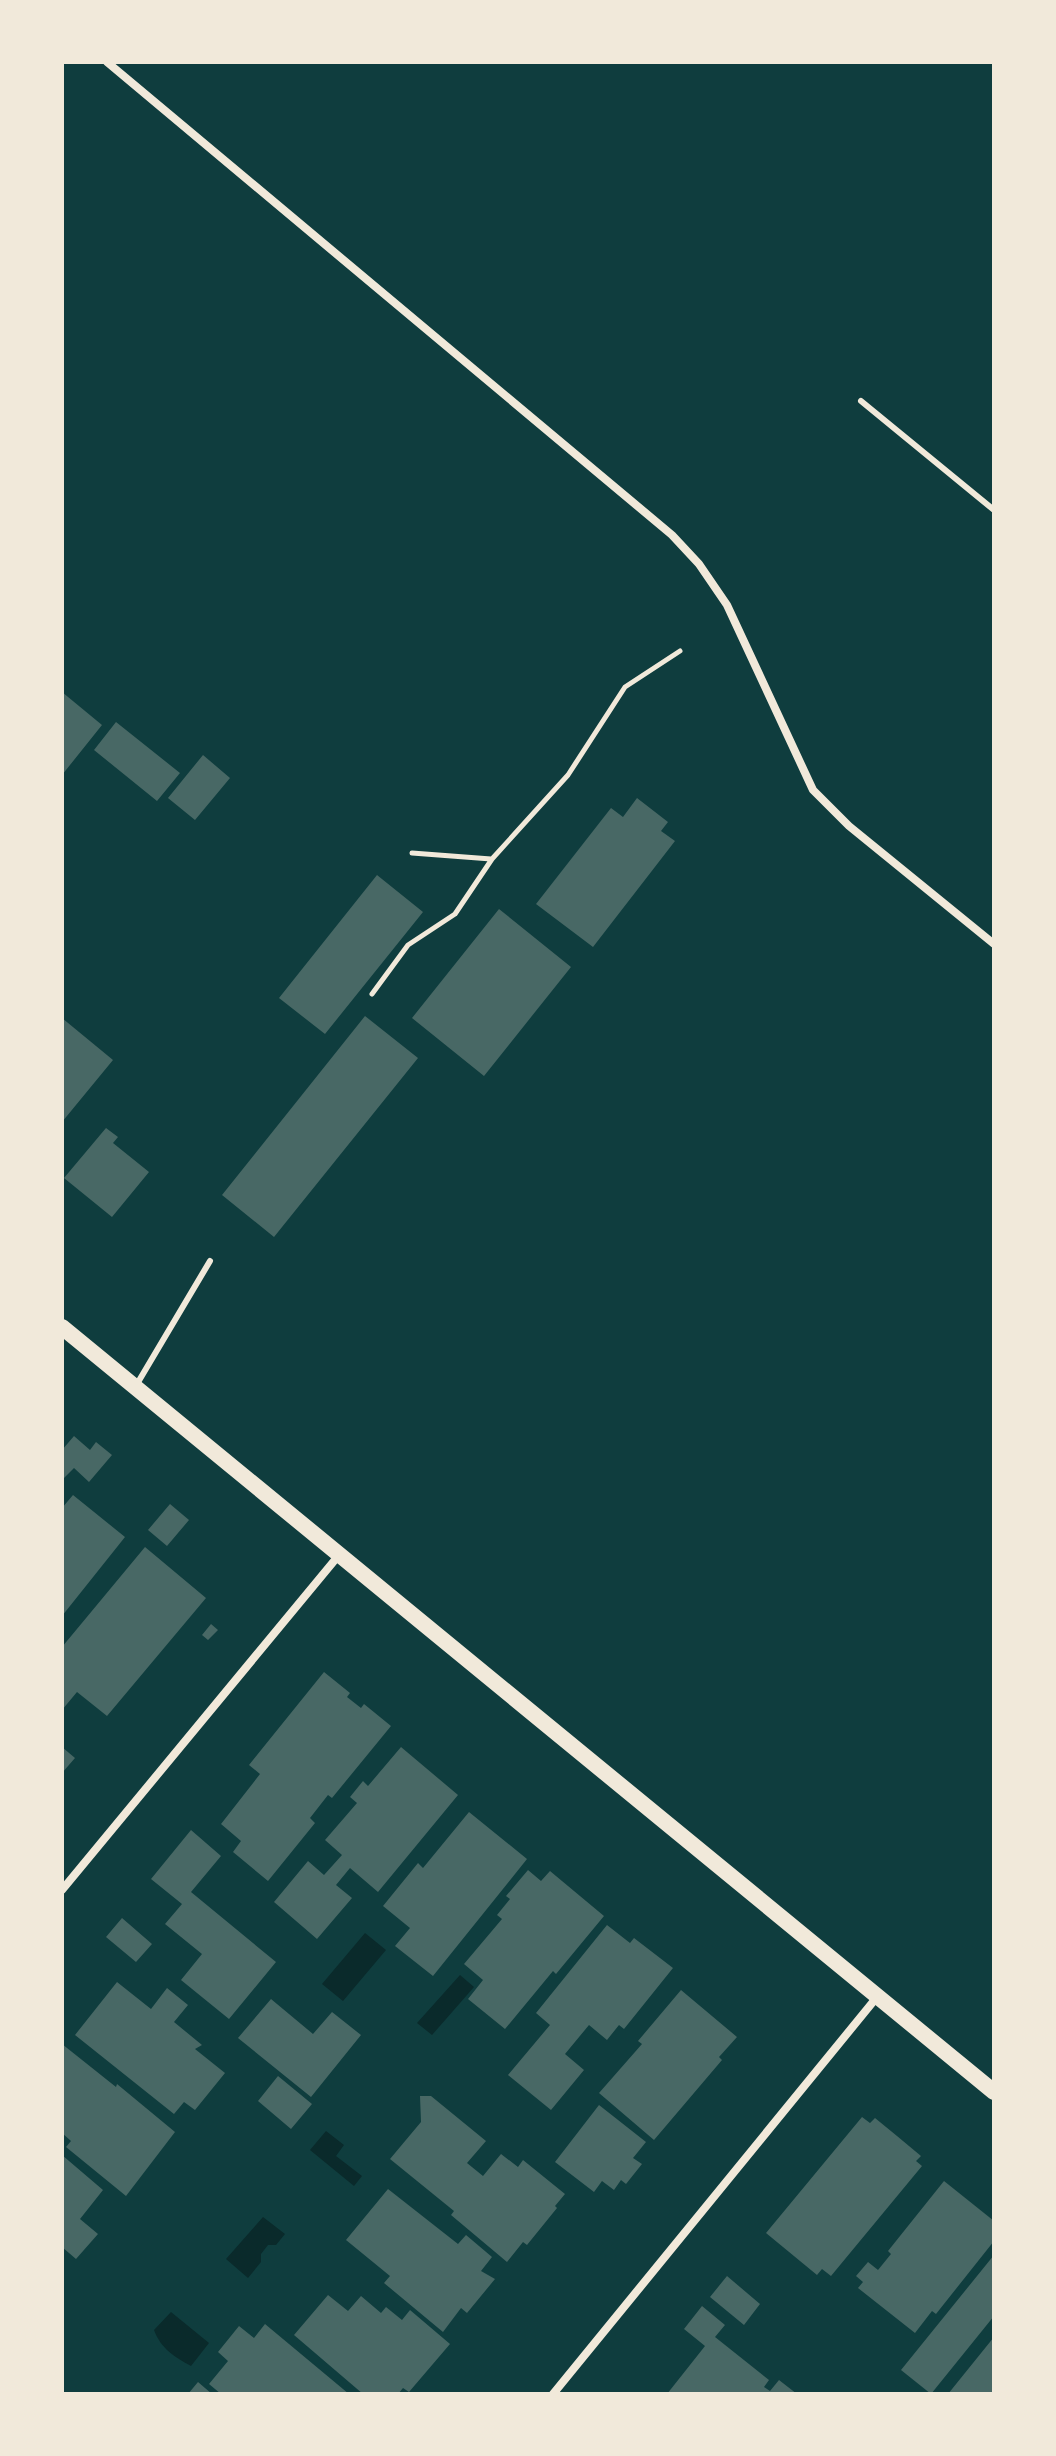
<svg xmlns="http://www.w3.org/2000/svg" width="1056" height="2456" font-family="Montserrat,sans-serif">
<rect width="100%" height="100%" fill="#0f3d3e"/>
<path fill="#0a2a2b" d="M365 1933 386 1950 343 2001 322 1984Z
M460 1975 474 1987 432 2035 417 2023Z
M326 2131 344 2145 336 2156 362 2176 354 2186 310 2150Z
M263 2217 285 2234 276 2245H268L261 2254V2262L248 2278 226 2259Z
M171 2312 209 2343 191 2366C175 2357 161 2349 154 2330Z"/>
<path fill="#486865" d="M62 692 102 725 62 775Z
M116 722 180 773 157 801 94 750Z
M203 755 230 778 195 820 168 798Z
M637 798 668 822 661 831 675 841 593 947 536 904 611 808 623 817Z
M377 875 423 912 325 1034 279 998Z
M499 909 571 967 484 1076 412 1018Z
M365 1016 418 1058 274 1237 222 1195Z
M62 1018 113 1060 62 1122Z
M106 1128 118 1137 113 1143 149 1172 112 1217 64 1178Z
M74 1436 90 1450 96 1442 112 1455 89 1482 74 1468 62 1480V1450Z
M73 1495 125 1537 62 1616V1508Z
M170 1504 189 1520 167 1546 148 1530Z
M145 1547 206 1598 107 1716 77 1692 62 1710V1647Z
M211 1624 218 1630 208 1640 202 1635Z
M324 1672 350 1693 347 1697 361 1708 364 1704 391 1726 332 1798 328 1795 310 1818 315 1823 268 1881 233 1852 241 1841 221 1824 260 1774 249 1765Z
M62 1747 75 1758 62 1773Z
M401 1747 458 1795 378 1892 350 1868 336 1885 352 1898 317 1939 274 1902 308 1861 324 1875 342 1855 325 1840 357 1803 350 1797 363 1781 368 1786Z
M469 1812 527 1859 433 1976 395 1946 410 1928 383 1906 418 1863 423 1868Z
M191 1830 221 1856 191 1892 276 1962 229 2019 181 1980 202 1954 165 1924 182 1904 151 1879Z
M528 1870 541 1881 550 1871 604 1916 556 1974 553 1971 505 2029 468 1999 483 1980 464 1964 502 1919 497 1915 510 1899 506 1896Z
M122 1918 152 1944 136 1962 106 1937Z
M607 1925 630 1943 634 1938 673 1968 624 2029 619 2025 607 2040 589 2025 565 2054 584 2070 551 2110 508 2075 550 2025 536 2013Z
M117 1982 151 2009 167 1988 188 2005 174 2022 202 2045 195 2049 225 2073 195 2110 184 2102 174 2114 75 2035Z
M681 1990 737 2037 719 2057 722 2060 654 2140 599 2093 642 2044 638 2041Z
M271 1999 313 2034 332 2012 361 2035 311 2097 238 2038Z
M62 2044 116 2087 117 2084 175 2132 126 2196 66 2147 71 2141 62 2133Z
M278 2076 312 2104 291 2129 258 2101Z
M420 2096H431L486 2141 467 2163 483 2176 501 2154 518 2167 523 2160 565 2194 555 2206 557 2208 527 2245 523 2242 507 2262 451 2215 454 2211 390 2159 421 2122Z
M599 2105 646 2142 633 2158 642 2164 626 2184 621 2180 614 2190 602 2181 594 2192 555 2162Z
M862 2117 870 2123 875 2118 897 2136 921 2156 916 2161 922 2166 831 2276 822 2269 817 2275 766 2233Z
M62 2155 103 2190 80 2219 98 2234 76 2259 62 2247Z
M944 2181 994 2221V2241L936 2314 932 2311 915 2333 858 2288 863 2282 856 2276 868 2262 878 2270 891 2254 888 2251Z
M388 2189 458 2244 466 2235 492 2257 481 2271 495 2279 467 2313 461 2308 443 2332 384 2283 390 2276 346 2240Z
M994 2255V2316L931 2394 901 2370Z
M727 2276 760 2304 744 2325 710 2297Z
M328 2295 348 2311 361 2296 381 2313 386 2307 402 2320 410 2310 450 2344 409 2392 403 2388 398 2394H363L294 2335Z
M702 2306 725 2325 715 2337 769 2380 764 2387 770 2391 779 2380 797 2394H667L705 2346 684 2329Z
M265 2324 349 2394H221L209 2384 228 2361 218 2352 239 2326 254 2338Z
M994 2337V2394H948Z
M198 2382 212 2394H188Z"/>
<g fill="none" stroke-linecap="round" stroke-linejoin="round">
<path stroke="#f1e9da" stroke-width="5" d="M412 853 491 859
M372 994 408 945 455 914 492 859 568 775 625 687 680 651"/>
<path stroke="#f1e9da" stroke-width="6" d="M861 401 994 510
M137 1384 210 1261"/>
<path stroke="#f1e9da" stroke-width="8" d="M107 62 672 535 699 564 727 605 813 790 849 826 994 944
M62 1890 339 1555
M553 2394 877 1997"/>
<path stroke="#f1e9da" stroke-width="16" d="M62 1327 994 2092"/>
</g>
<rect width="1056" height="2456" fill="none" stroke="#f1e9da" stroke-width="128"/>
</svg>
